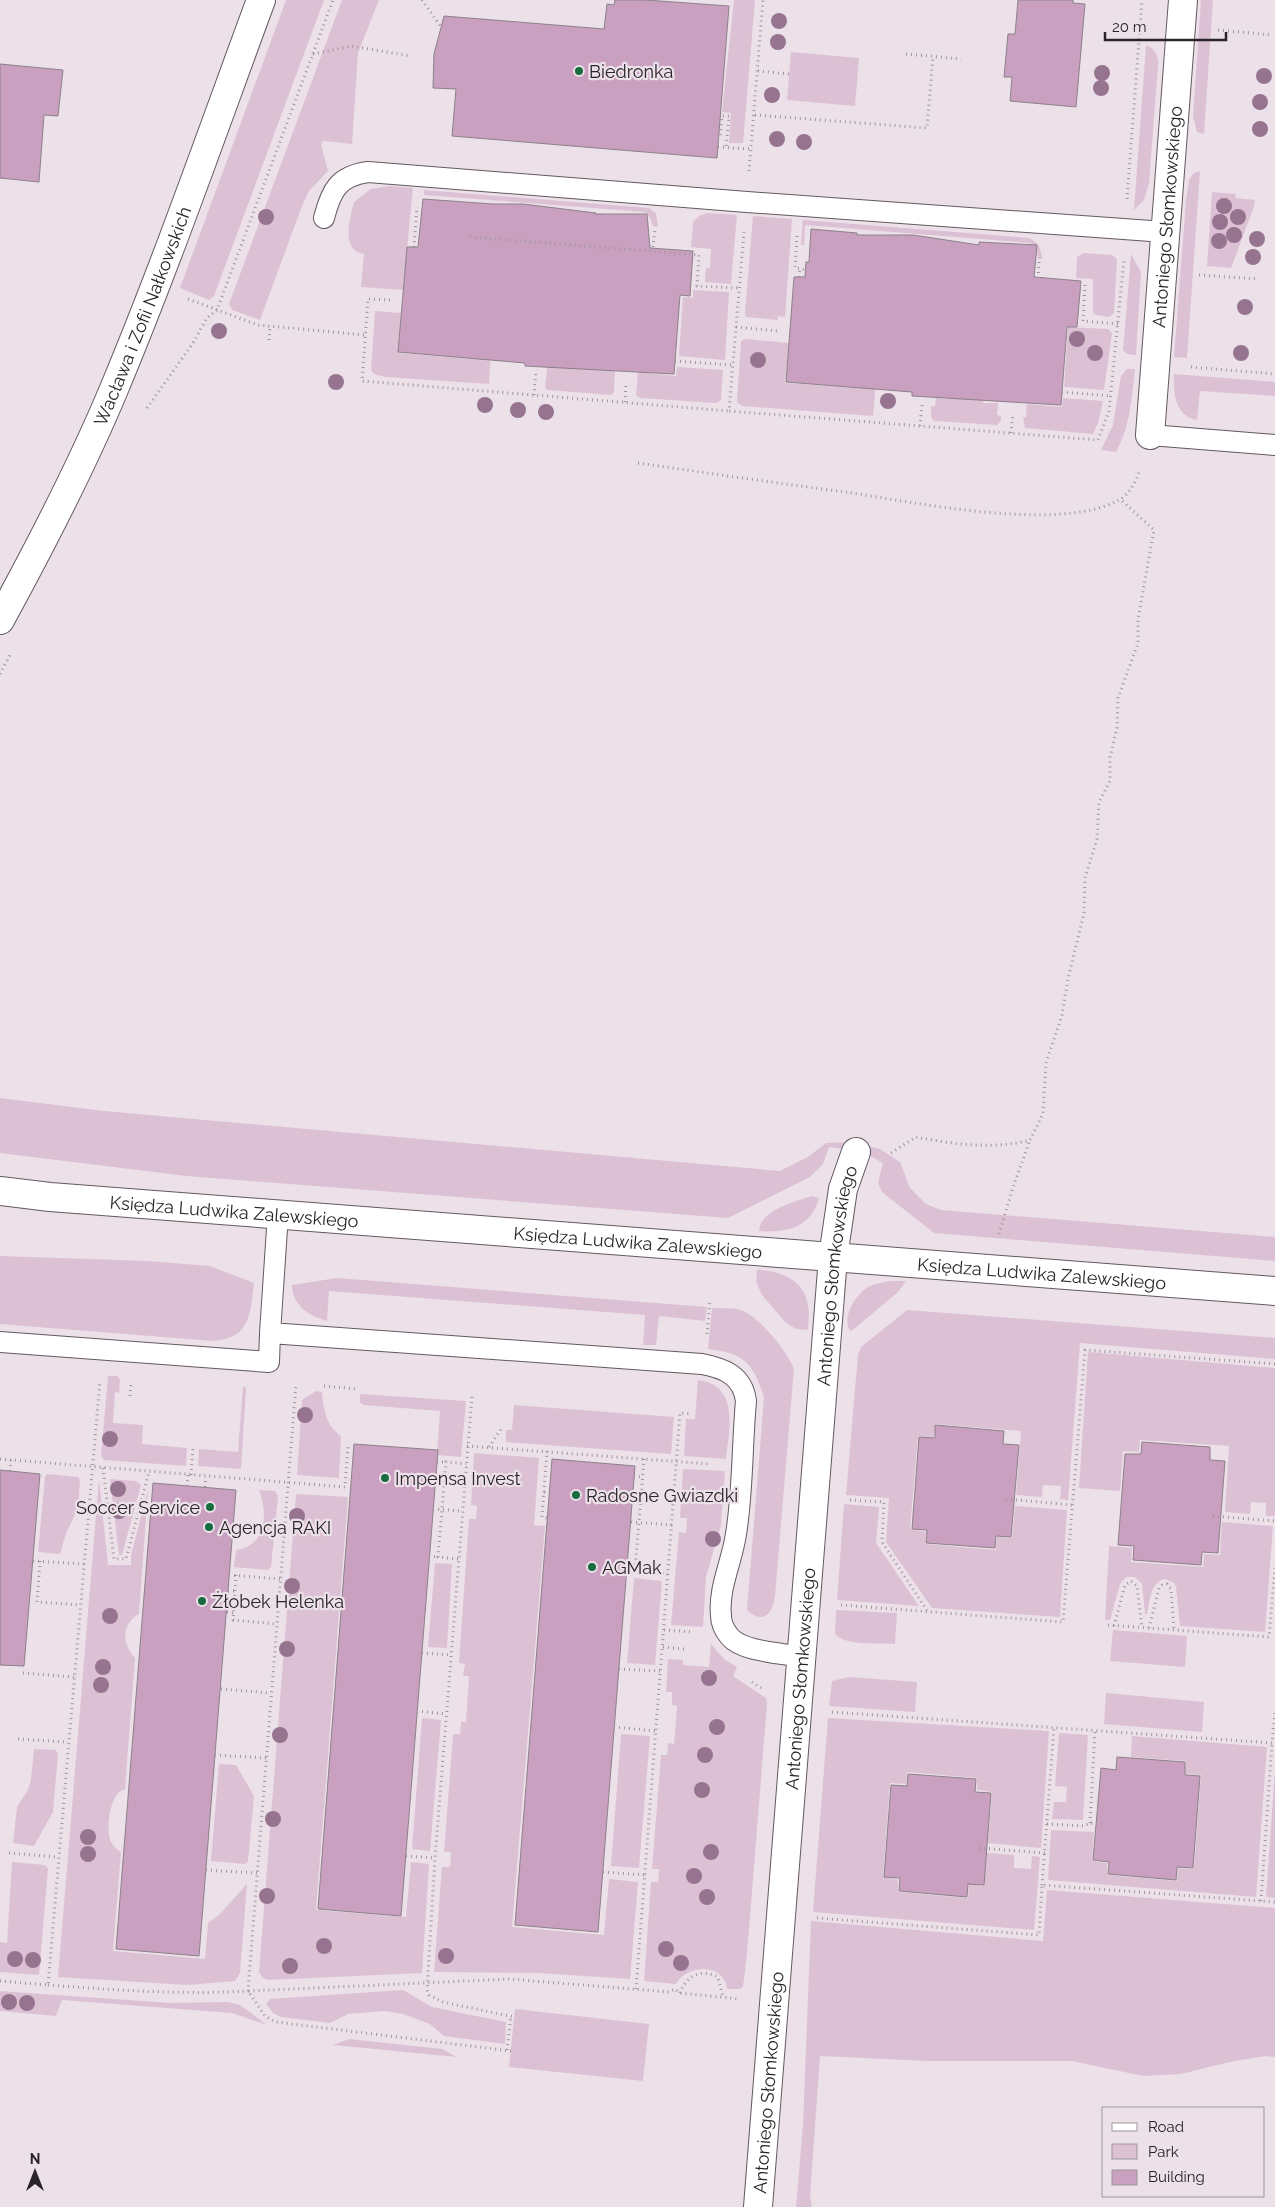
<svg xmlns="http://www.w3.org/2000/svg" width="1275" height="2207" font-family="Raleway,sans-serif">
<rect width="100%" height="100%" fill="#ece0e9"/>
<path fill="#dcc1d5" d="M286 0H324L214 296 209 300 180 288Z
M342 0H379L358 53 352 144 323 141 321 144 328 171 309 191 302 206 260 320 232 310 229 304Z
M734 0H755L743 143H729L731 113 722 112Z
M1201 0H1213L1204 134 1197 132 1193 116Z
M1146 45C1155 49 1159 55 1158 66L1149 183 1144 200 1134 210Z
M791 52 859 58 855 106 787 100Z
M1200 171 1187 358 1174 357 1186 200 1189 180 1194 173Z
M390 186 413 188 403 290 361 287 364 254C340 250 350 219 354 202L371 189Z
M424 190 649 208 656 213 658 227 653 226 650 218 645 212 424 195Z
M1212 192 1235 194 1236 198 1255 200 1254 207 1231 268 1207 266Z
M707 213 737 215 731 284 705 282 706 268H710L711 249 691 247 693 222 699 216Z
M753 216 792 219 785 317 778 316V320L746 317 745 313Z
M803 220 1029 238C1039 242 1041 249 1042 259H1038L1036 249 1030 243 805 225 804 245H801Z
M1084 253 1112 255 1117 259 1114 313 1109 317 1096 315 1093 312V279L1076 278 1077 257Z
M1131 254 1141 272 1136 355 1127 354 1123 350Z
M693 290 729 292 725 360 679 356 683 297 693 298Z
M375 311 401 313 398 353 472 359 473 350 491 352 489 384 385 377 374 374 371 370Z
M1068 327 1108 329 1112 333 1104 390 1064 387Z
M745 339 789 343 785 383 858 388 876 383 873 416 742 406 737 402 741 341Z
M548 360 615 370 614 392 611 395 548 390 545 388Z
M677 367 723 370 721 400 716 403 640 398 636 395 638 372 676 376Z
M1127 369H1135C1132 397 1130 427 1116 452L1101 450 1113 425 1121 376Z
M1174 374 1275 382V396L1200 391 1197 420C1175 416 1173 393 1174 374Z
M954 389 984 391 983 403H998L997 415 1001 416V421L997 425 934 421 931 417V406H935L936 398 953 399Z
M1063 398 1103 401 1098 423 1093 434 1025 428 1023 417H1026L1027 404 1062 407Z
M0 1098 104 1111 780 1171 808 1157 826 1143 854 1142 880 1149 900 1162 910 1188 926 1204 941 1210 1275 1237V1261L934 1233 882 1192 878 1183 883 1163 861 1151 829 1147 823 1164 810 1177 728 1218 186 1176 0 1153Z
M811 1196 819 1198C811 1228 787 1233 759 1231 760 1210 795 1202 811 1196Z
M0 1256 148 1261 210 1266 254 1283C250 1314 251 1338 213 1341L0 1324Z
M757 1270C780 1270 805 1280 808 1306 810 1313 808 1322 808 1330L796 1329 786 1323 762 1295 756 1282Z
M337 1278 707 1307 705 1321 659 1316 656 1345H643L645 1315 329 1291 327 1321C309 1316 292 1305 292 1285Z
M890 1281H906L898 1292 854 1329 850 1331C841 1317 857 1292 870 1286 876 1284 883 1282 890 1281Z
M712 1308C721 1309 734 1307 743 1311 761 1319 787 1351 794 1369L775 1596C772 1614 764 1625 747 1610L764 1397C753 1362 743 1353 708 1349Z
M907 1310 1275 1338V1359L1080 1343 1068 1500 1060 1499 1061 1486 1043 1485 1042 1497 1016 1495 1021 1431 935 1424 934 1437 918 1436 910 1529 926 1532 925 1544 996 1550 997 1537 1012 1538 1015 1506 1067 1510 1060 1617 932 1608 886 1542 889 1498 846 1495 858 1354 861 1347Z
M1088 1352 1275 1368V1516H1266V1503L1251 1502 1250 1514 1225 1512 1229 1446 1140 1440 1139 1452 1123 1451 1120 1491 1079 1488Z
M108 1376H117L120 1379 119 1393 115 1392 113 1423 143 1425 142 1444 187 1448 186 1466 104 1460 101 1456Z
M698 1380C740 1385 729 1430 726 1459L684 1456 686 1419H695Z
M243 1386 246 1388 241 1469 198 1466 199 1449 238 1452Z
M316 1391 322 1392C324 1411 326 1425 341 1436L339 1478 297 1475 302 1400Z
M360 1394 466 1401 461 1457 437 1455 440 1411 364 1405 360 1403Z
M514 1405 674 1417 671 1454 506 1442V1430H512Z
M474 1453 539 1458 534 1525 545 1526 512 1927 604 1935 609 1879 638 1882 630 1979 539 1973 434 1972 442 1867H450L451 1852H444L453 1734H460L461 1722H466L469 1676H463L465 1664 459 1663 469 1519H476L477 1506 471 1505Z
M683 1469 725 1471 721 1525 706 1577 703 1627 671 1625 679 1532 686 1533 687 1518H680Z
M47 1474 78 1477 80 1480 78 1509 66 1533 60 1554 38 1552 45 1477Z
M99 1479 108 1565H131V1555L148 1490 139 1614C121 1624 122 1644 135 1658L125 1789C110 1792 106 1827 110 1840 113 1846 116 1849 121 1852L113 1951 205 1959 208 1923 219 1915 247 1884 240 1973 235 1981 188 1985 58 1977Z
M110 1479 136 1481 141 1485 122 1555H119Z
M259 1490 275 1491 278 1496 271 1567 268 1570 234 1567 236 1550C267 1546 268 1513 259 1490Z
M296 1494 348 1497 316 1910 406 1917 411 1862 429 1864 422 1973 268 1980 263 1978 259 1972Z
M844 1504 879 1507 876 1543 919 1606 837 1600Z
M1222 1522 1273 1526 1265 1632 1180 1626 1176 1587 1174 1583 1165 1579C1150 1582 1150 1602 1147 1614H1145L1142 1584 1135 1577H1126L1120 1584 1110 1620H1105L1109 1546 1132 1548 1131 1562 1203 1567 1204 1554 1220 1555Z
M435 1563 452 1564 447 1648 428 1647Z
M634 1578 662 1581 655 1665 627 1663Z
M836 1610 897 1613 895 1644C879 1643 845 1646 835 1634Z
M1113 1630 1187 1636 1185 1667 1110 1661Z
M711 1644 725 1660 737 1667 733 1676 766 1698 767 1704 747 1954 743 1987 739 1989H727C724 1961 684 1966 676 1984L644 1981 651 1882H658L659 1869H652L661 1755H667L668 1743 674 1744 677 1706 672 1705V1692H666L668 1659 683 1660V1665L709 1667Z
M849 1677 917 1682 915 1712 829 1706 832 1681Z
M1106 1693 1204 1702 1202 1732 1104 1724Z
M422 1718 441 1720 430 1851 412 1849Z
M828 1718 1049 1731 1041 1848 988 1843 992 1792 977 1790V1778L907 1772 906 1784 890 1783 883 1877 898 1879V1892L968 1898 969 1884 984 1886 987 1853 1014 1855V1868L1031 1869 1032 1856 1040 1857 1034 1930 813 1912Z
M1059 1733 1088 1735 1083 1820 1052 1819 1054 1802H1066L1067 1787 1055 1786Z
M621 1734 650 1736 639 1868 611 1866Z
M1132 1736 1267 1747 1256 1897 1048 1880 1051 1830 1094 1832 1092 1861 1107 1863V1875L1177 1881 1178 1868 1194 1869 1201 1775 1185 1774 1186 1761 1131 1757Z
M34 1749 56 1750 58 1754 53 1812 34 1846 13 1843 17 1807 28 1790 31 1779Z
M219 1764 236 1765 254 1796 248 1861 245 1864 211 1861Z
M1275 1770V1898L1266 1897Z
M12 1862 45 1865 48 1868 39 1975 0 1972V1942L7 1943Z
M1047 1890 1275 1908V2057L1266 2056 1234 2061 1181 2074 1143 2076 1072 2061H926L820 2056 810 2196 812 2207H796L803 2124 811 1921 1043 1941Z
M403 1990 432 2007 506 2022 505 2044 444 2036 430 2024 403 2014 385 2011 348 2014 330 2023 281 2017 273 2013 266 2004 270 1999Z
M0 1991 170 2003 228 2002 240 2005 267 2025 232 2013 62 2000 56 2016 0 2011Z
M515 2009 649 2024 643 2081 509 2067Z
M349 2039 442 2049 457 2057 333 2045Z"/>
<path fill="#c9a0c0" stroke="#8c8189" d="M615 0H646L729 6 717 158 452 136 456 89 433 88 434 54 444 16 604 29 607 4 614 5Z
M1018 0H1073V3L1085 4 1076 107 1010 101 1012 77H1004L1008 34H1015Z
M0 64 63 70 58 116 44 115 39 182 0 178Z
M423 199 493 204H523L596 213 595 214H647L650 248 693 251 690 296 680 295 674 374 525 366V363L398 352 407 247H418Z
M811 229 857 233V235H913L979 245V242L1037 245 1034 277 1081 281 1077 327H1067L1061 405 912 396V392L786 382 794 277H805L806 262H809Z
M935 1425 1004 1431 1003 1444 1019 1445 1011 1537 996 1536 995 1548 926 1543 927 1530 912 1529 919 1437 935 1438Z
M1142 1442 1210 1447V1460L1225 1461 1218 1553 1202 1552 1201 1565 1133 1560 1134 1546 1118 1545 1125 1454H1141Z
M354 1444 438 1450 401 1916 318 1909Z
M552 1459 635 1466 598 1932 515 1925Z
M0 1470 40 1474 24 1666 0 1665Z
M153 1483 236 1490 199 1956 116 1949Z
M1117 1757 1185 1762V1775L1200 1776 1193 1868 1177 1867 1176 1880 1108 1874 1109 1862 1093 1860 1101 1768 1116 1770Z
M908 1774 976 1779 975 1792 991 1793 984 1885 968 1884 967 1897 899 1891 900 1878 884 1877 891 1785 907 1786Z"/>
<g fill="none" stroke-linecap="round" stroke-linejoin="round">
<defs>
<path id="lane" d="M324 218C331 191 338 176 368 172L747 202 1165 232
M1150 435 1275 445
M270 1333 278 1214
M0 1342 269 1362 270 1333 702 1364C724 1368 743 1376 746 1401 742 1444 743 1492 736 1534 732 1562 718 1588 721 1616 721 1624 725 1631 730 1637 743 1652 783 1653 802 1657"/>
<g id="street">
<path id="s1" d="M1150 435 1183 0"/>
<path id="s2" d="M0 1191 50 1197 1275 1291"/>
<path id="s3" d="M758 2207 833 1257 843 1189 856 1152"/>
</g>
<g id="secondary">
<path id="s4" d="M0 620C41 545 81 468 114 389 167 262 213 130 261 0"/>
</g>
</defs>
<use href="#lane" stroke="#635961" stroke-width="22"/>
<use href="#street" stroke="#635961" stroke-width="30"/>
<use href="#secondary" stroke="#635961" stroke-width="30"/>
<path stroke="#9f969d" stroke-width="3" stroke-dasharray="1 4" stroke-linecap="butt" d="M422 0 441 27
M1218 30 1272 35
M313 54 352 46 410 56
M906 54 961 59
M758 71 789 74
M755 115 927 128 933 56
M718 138H720L722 116H729L726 147
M718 147 751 149
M749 171 763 0
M1127 199 1142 0
M744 232 729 411 1098 440 1109 411 1124 260
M797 236 795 268 806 270
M470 237 699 255 697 286 739 288
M414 247 417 207
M653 247 655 229
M1199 275 1259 279
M799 277 800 269
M1038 278 1039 261
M1080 285H1085L1083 321 1119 324
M188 299 258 325 365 335
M390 300 368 299 362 381 729 411
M736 327 778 331
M269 340 270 327
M675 361 732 365
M1191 367 1275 374
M1062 392 1111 396
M534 395 536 370
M625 402 626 383
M147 408 193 343 207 318 217 310 333 0
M920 426 922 405
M1011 433 1013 413
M638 463C707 473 776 483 845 492 914 502 1059 533 1119 500 1130 494 1137 480 1140 469
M0 674 11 653
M891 1153 916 1137C951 1144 995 1150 1030 1140L1043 1114 1046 1063 1062 1015 1068 979 1084 913 1085 878 1097 839 1099 802 1110 781V757L1117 728 1118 698 1138 643V619L1154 530 1120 499
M999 1234 1013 1187 1030 1140
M707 1334 710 1300
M324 1386 358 1389
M130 1396 131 1384
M472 1397 435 1858 427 1990 429 1995 443 2002 514 2017
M467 1446 710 1464
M489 1447 501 1429
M547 1451 542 1517 547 1518
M0 1459 345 1487 348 1447
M644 1459 635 1571 668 1574
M437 1462H446
M103 1468 114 1559H126L149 1472
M10 1471 11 1460
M191 1475 193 1448
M634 1476 642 1477
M187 1486 188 1475
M205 1487 206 1477
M544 1492 549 1493
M1006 1499 1072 1505
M850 1500 884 1502 882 1542 928 1612
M433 1509 462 1511
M1213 1516 1275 1521
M631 1522 672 1525
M429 1556 438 1557
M458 1559 438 1557 446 1462 466 1464
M33 1561 84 1564
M40 1561 37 1602 80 1605
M627 1571H635
M229 1575 280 1579
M236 1575 233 1620 276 1624
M228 1591H235
M841 1605 1063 1622 1085 1350 1275 1364
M227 1612 234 1613
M1108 1625 1269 1637 1275 1568
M1114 1626 1125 1585 1131 1581 1137 1586 1142 1628
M1149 1628 1159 1588 1162 1585 1167 1584 1171 1589 1174 1630
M664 1630 693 1632
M663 1647 684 1649
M422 1653 451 1655
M619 1669 661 1671
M23 1673 74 1677
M752 1682 764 1690
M221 1689 271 1693
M417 1711 446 1714
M832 1712 1272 1743 1275 1713
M614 1727 656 1731
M18 1739 68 1742
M215 1755 266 1758
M1090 1823 1095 1731
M1047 1824 1084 1826 1090 1823 1104 1824
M979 1848 1045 1853
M9 1853 58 1857
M406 1856 435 1858
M206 1870 257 1873
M603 1872 645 1875
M1042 1885 1054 1728
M1261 1901 1272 1743
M817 1918 1039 1935 1042 1885 1275 1902
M0 1981 48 1985 100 1381
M48 1985C115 1990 180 1995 248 1991L296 1384
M636 1989 680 1413 692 1414
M680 1993C686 1976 701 1968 718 1977L723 1997
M507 2050 511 2016
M511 2051 276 2022 265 2016 248 1991 509 1979 669 1992 675 1989 680 1993 739 1999"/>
<use href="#lane" stroke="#fff" stroke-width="20"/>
<use href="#street" stroke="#fff" stroke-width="28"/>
<use href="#secondary" stroke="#fff" stroke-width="28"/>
</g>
<g fill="#96748f">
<circle cx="779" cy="21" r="8"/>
<circle cx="778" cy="42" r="8"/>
<circle cx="1102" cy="73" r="8"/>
<circle cx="1264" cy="76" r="8"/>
<circle cx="1101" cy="88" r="8"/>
<circle cx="772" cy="95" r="8"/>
<circle cx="1260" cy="102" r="8"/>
<circle cx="1260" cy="129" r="8"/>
<circle cx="777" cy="139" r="8"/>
<circle cx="804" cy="142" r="8"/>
<circle cx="1224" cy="206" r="8"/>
<circle cx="266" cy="217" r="8"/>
<circle cx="1238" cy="217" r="8"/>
<circle cx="1220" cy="222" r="8"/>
<circle cx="1234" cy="235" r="8"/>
<circle cx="1257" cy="239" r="8"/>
<circle cx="1219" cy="241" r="8"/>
<circle cx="1253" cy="257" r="8"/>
<circle cx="1245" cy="307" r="8"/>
<circle cx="219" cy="331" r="8"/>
<circle cx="1077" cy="339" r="8"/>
<circle cx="1095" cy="353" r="8"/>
<circle cx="1241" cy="353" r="8"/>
<circle cx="758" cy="360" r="8"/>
<circle cx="336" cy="382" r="8"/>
<circle cx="888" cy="401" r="8"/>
<circle cx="485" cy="405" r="8"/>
<circle cx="518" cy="410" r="8"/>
<circle cx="546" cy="412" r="8"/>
<circle cx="305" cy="1415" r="8"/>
<circle cx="110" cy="1439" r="8"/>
<circle cx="118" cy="1489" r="8"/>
<circle cx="119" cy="1511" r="8"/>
<circle cx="297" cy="1516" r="8"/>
<circle cx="713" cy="1539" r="8"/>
<circle cx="292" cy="1586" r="8"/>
<circle cx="110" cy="1616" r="8"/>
<circle cx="287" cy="1649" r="8"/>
<circle cx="103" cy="1667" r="8"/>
<circle cx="709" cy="1678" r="8"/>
<circle cx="101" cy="1685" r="8"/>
<circle cx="717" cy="1727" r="8"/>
<circle cx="280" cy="1735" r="8"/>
<circle cx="705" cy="1755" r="8"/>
<circle cx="702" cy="1790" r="8"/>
<circle cx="273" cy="1819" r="8"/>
<circle cx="88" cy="1837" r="8"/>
<circle cx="711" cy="1852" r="8"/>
<circle cx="88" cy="1854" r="8"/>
<circle cx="694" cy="1876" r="8"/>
<circle cx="267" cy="1896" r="8"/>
<circle cx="707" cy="1897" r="8"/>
<circle cx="324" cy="1946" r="8"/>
<circle cx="666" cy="1949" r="8"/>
<circle cx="446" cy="1956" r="8"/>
<circle cx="15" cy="1959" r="8"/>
<circle cx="33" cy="1960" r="8"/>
<circle cx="681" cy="1963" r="8"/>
<circle cx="290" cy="1966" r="8"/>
<circle cx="9" cy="2002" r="8"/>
<circle cx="27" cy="2003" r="8"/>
</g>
<g fill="#166c3e" stroke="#ece0e9" stroke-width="2">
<circle cx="579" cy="71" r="5"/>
<circle cx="385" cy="1478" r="5"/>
<circle cx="576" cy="1495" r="5"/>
<circle cx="210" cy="1507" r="5"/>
<circle cx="209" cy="1527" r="5"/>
<circle cx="592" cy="1567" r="5"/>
<circle cx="202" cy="1601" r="5"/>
</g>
<g text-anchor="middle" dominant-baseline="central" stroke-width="4.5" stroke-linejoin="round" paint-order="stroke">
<g font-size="18" fill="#292428" stroke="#ece0e9" text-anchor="start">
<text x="589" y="71">Biedronka</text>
<text x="395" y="1478">Impensa Invest</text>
<text x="586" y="1495">Radosne Gwiazdki</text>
<text x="200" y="1507" text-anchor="end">Soccer Service</text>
<text x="219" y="1527">Agencja RAKI</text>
<text x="602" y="1567">AGMak</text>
<text x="212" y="1601">Żłobek Helenka</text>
</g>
<g font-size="18" fill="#292428" stroke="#ece0e9">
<text stroke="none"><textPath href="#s1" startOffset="219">Antoniego Słomkowskiego</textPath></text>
<text stroke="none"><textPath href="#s4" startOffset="336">Wacława i Zofii Nałkowskich</textPath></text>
<text stroke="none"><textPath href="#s2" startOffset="235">Księdza Ludwika Zalewskiego</textPath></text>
<text stroke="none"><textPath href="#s2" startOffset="640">Księdza Ludwika Zalewskiego</textPath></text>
<text stroke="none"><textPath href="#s2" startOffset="1045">Księdza Ludwika Zalewskiego</textPath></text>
<text stroke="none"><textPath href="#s3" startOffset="935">Antoniego Słomkowskiego</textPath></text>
<text stroke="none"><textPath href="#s3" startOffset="530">Antoniego Słomkowskiego</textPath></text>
<text stroke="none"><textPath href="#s3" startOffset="125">Antoniego Słomkowskiego</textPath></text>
</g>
</g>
<rect x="1102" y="2107" width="162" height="90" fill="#ece0e9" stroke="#9e959c"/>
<rect x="1112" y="2123" width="25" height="8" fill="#ffffff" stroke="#9e959c"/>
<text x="1148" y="2132" font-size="15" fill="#292428">Road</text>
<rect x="1112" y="2144" width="25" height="15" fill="#dcc1d5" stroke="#9e959c"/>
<text x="1148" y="2157" font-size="15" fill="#292428">Park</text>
<rect x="1112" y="2170" width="25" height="15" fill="#c9a0c0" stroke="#9e959c"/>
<text x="1148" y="2182" font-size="15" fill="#292428">Building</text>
<g transform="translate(35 2172)" stroke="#ece0e9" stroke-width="4" paint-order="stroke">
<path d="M0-4L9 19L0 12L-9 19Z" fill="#292428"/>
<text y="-8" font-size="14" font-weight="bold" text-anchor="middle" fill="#292428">N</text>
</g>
<path d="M1105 32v8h121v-8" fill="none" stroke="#292428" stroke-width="2.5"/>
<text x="1112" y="32" font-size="15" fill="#292428" stroke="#ece0e9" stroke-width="4" paint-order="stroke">20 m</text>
</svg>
